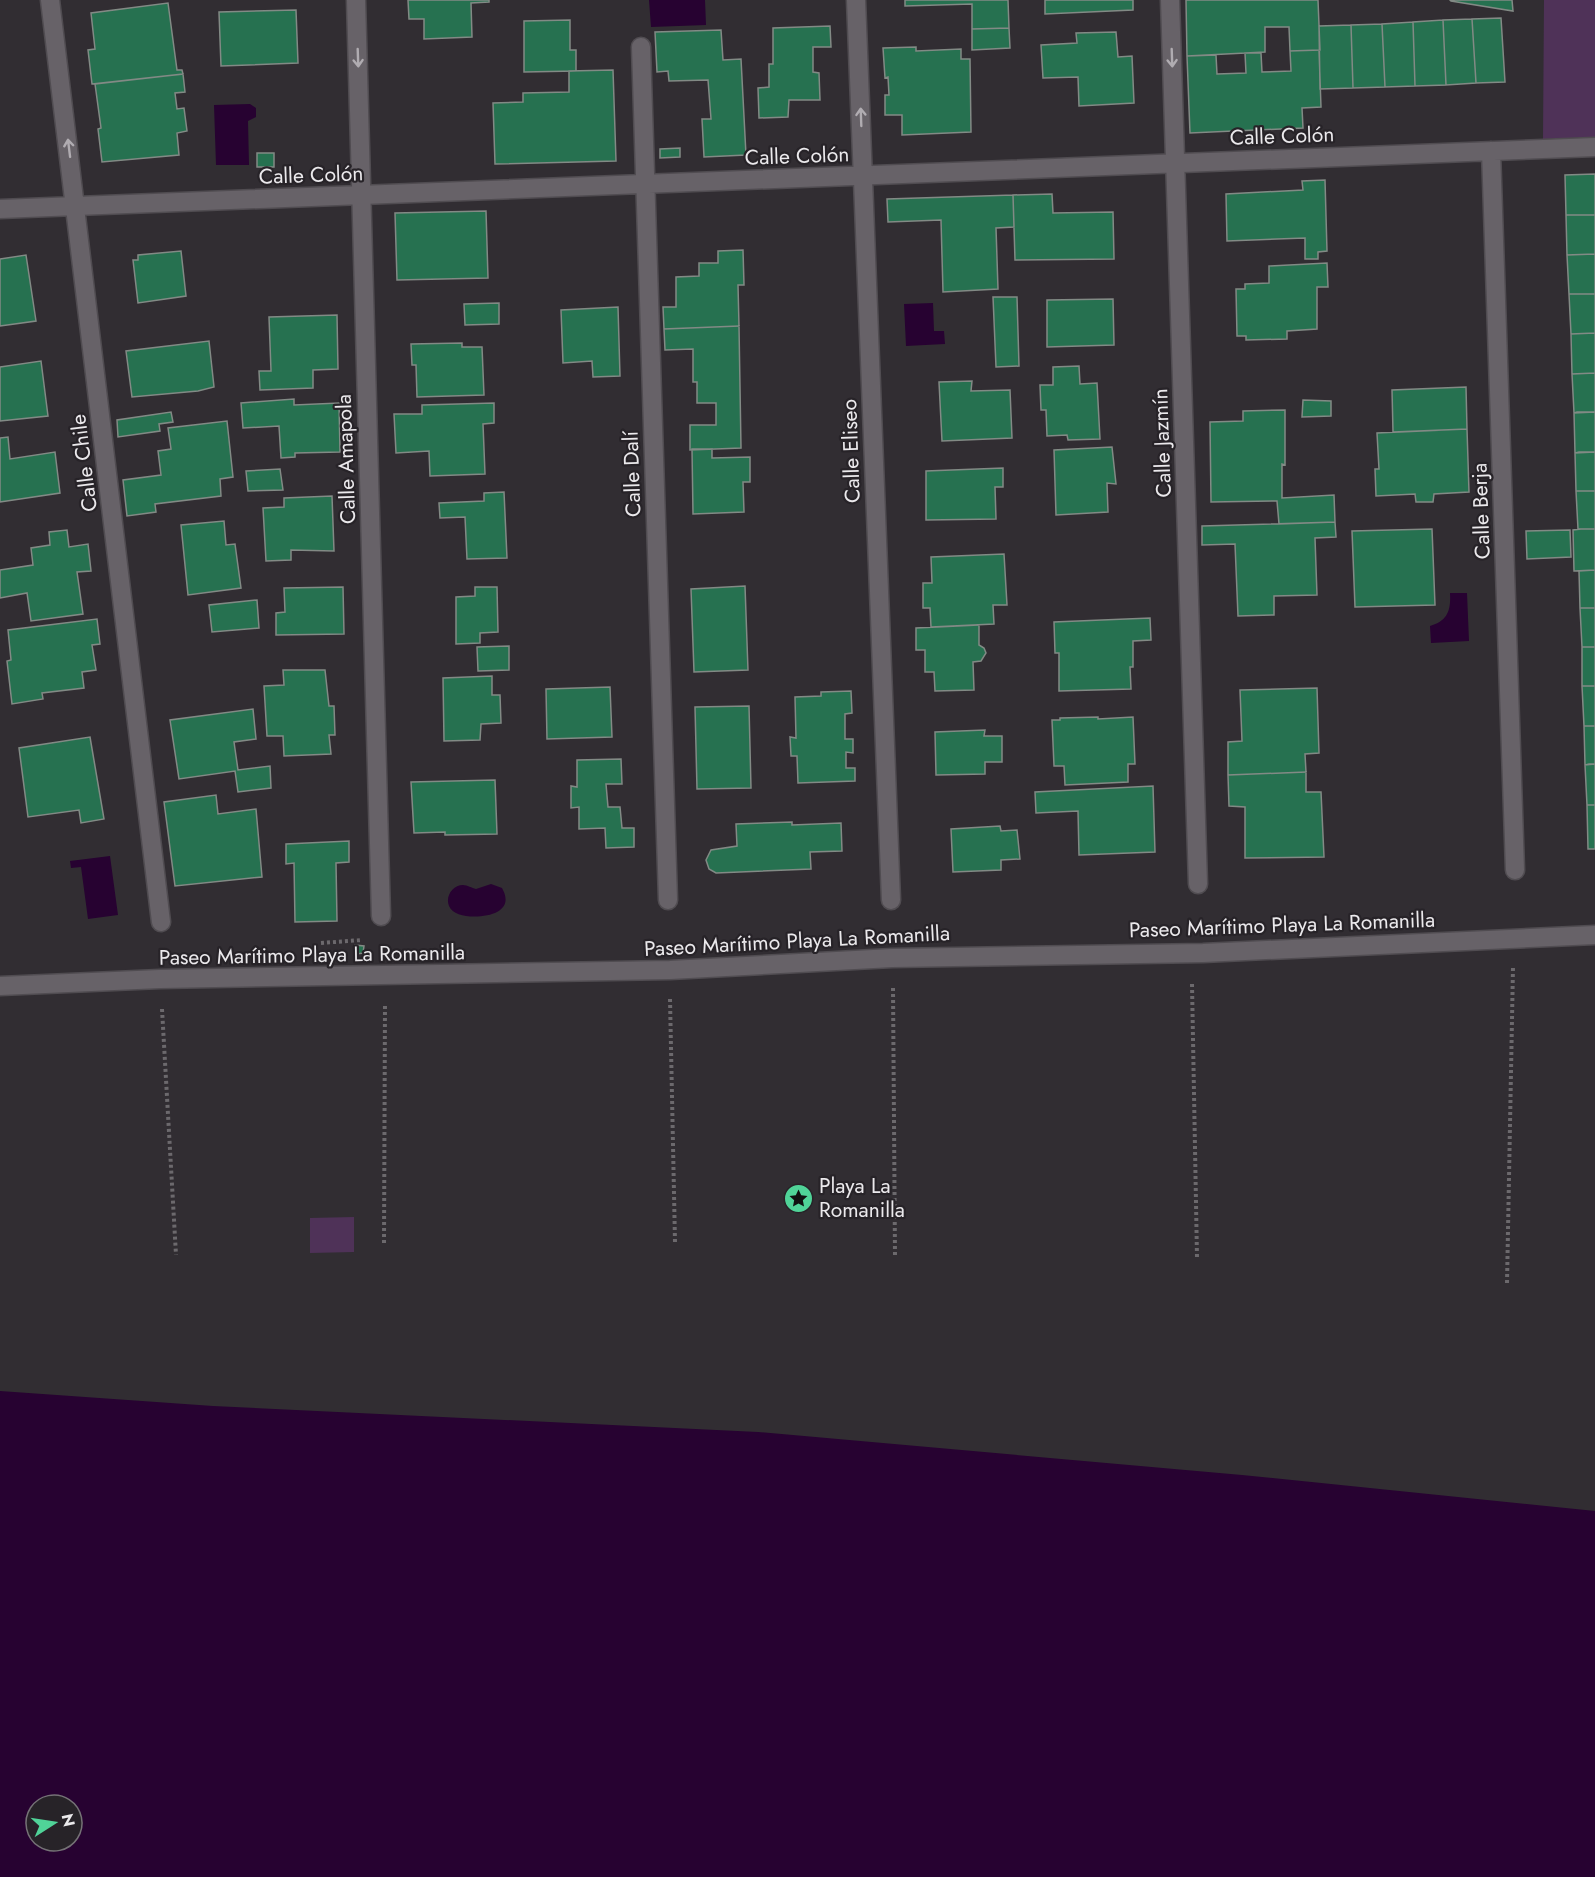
<svg xmlns="http://www.w3.org/2000/svg" width="1595" height="1877" font-family="Jost,sans-serif">
<rect width="100%" height="100%" fill="#312d32"/>
<path fill="#4f3258" d="M1544 0H1595V137L1543 139Z
M354 1217V1252L310 1253V1218Z"/>
<path fill="#270231" fill-rule="evenodd" d="M649 0H705L706 25 651 27Z
M250 104 256 108V117L248 121 249 165H216L214 105Z
M933 303 934 331H944L945 344 906 346 904 304Z
M1450 593H1467L1469 641 1431 643 1430 626C1448 621 1451 610 1450 593Z
M110 856 118 915 88 919 81 867 71 868 70 861Z
M491 884 502 888C507 897 508 906 497 912 486 918 455 920 449 906 445 896 453 885 463 885 467 885 472 888 476 889Z
M0 1391 213 1406 758 1432 1242 1475 1595 1511V1877H0ZM36 1805H72V1841H36Z"/>
<path fill="#267150" stroke="#828a85" stroke-width="1.5" d="M408 0H489V2L471 3 472 37 424 39V19H409Z
M905 0H1008L1009 28 972 29V4L905 6Z
M1045 0H1133V10L1045 14Z
M1186 0H1318L1320 50 1290 51 1289 27H1265V52L1187 56Z
M1450 0H1512L1513 11 1451 1Z
M168 3 177 70H182L183 74 92 84 88 50 95 49 91 13Z
M296 10 298 63 221 66 219 12Z
M1501 18 1505 82 1476 83 1472 19Z
M1472 19 1476 83 1446 85 1443 20Z
M570 20V50H576V71L524 72V21Z
M1443 20 1446 85 1415 86 1413 22Z
M1413 22 1415 86 1385 87 1382 24Z
M1382 24 1385 87 1353 88 1351 25Z
M1351 25 1353 88 1320 89 1319 26Z
M830 26 831 47H813V72L819 73 820 100H789L788 117 759 118 758 88 769 87V64H773V28Z
M1009 28 1010 48 972 50V29Z
M721 30 723 60 741 59 746 155 704 157 702 119H711L708 80 669 81 668 71 657 72 655 32Z
M1116 32 1118 57 1132 56 1134 103 1079 106 1078 77 1043 78 1041 45 1077 43 1076 33Z
M916 47V51L961 49V59H970L971 132 902 135V115H885V95H889L888 77 885 78 883 48Z
M1319 50 1321 107 1302 108 1303 128 1190 133 1187 56 1216 55 1217 74 1246 73 1245 53H1261L1262 72 1291 71 1290 51Z
M613 70 616 161 495 164 493 103 523 102V93L569 92V71Z
M183 74 185 92 175 93 177 109 184 108 187 131 177 133 179 155 102 162 98 129 101 128 95 84Z
M680 148V157L660 158V149Z
M257 153H274V167H257Z
M1595 174V215H1566L1565 175Z
M1325 180 1327 251 1318 252V259H1305V238L1227 241 1226 194 1303 190 1302 181Z
M1052 194 1053 213 1113 212 1114 259 1015 260 1013 195Z
M1013 195 1014 227 996 228 998 289 943 292 941 220 888 222 887 199Z
M486 211 488 278 397 280 395 213Z
M1566 215H1595V254L1567 255Z
M743 250 744 285H738L739 326 664 329 663 307H676V277L699 276V263H718V251Z
M181 251 186 296 138 303 133 260H138V255Z
M1595 254V294H1569L1567 255Z
M26 255 36 321 0 326V259Z
M1327 263 1328 287H1317V329L1287 331V339L1246 340V336H1237L1236 289H1245V284L1269 283V266Z
M1569 294H1595V333L1571 334Z
M993 297H1017L1019 366 996 367Z
M1113 299 1114 345 1047 347V300Z
M499 303V324L465 325 464 304Z
M618 307 620 376 593 377 592 361 563 363 561 310Z
M337 315 338 369 313 370V388L260 390 259 371H271L269 317Z
M739 326 741 448 690 450V425H716V403H697V382H693V349L665 350 664 329Z
M1595 333V373L1572 374 1571 334Z
M209 341 214 387 198 391 132 397 126 351Z
M462 343V347H482L484 395 417 397 416 365H412L411 344Z
M41 361 48 416 0 421V367Z
M1079 366 1080 384 1097 383 1100 439 1068 440 1067 435 1047 436 1046 410H1041L1040 385H1053V367Z
M1595 373V412L1574 413 1572 374Z
M972 381 971 391 1010 390 1012 438 942 441 939 382Z
M1466 387 1467 429 1393 432 1392 390Z
M294 399V405L339 403 340 452 295 453V457L281 458 279 426 243 428 241 403Z
M1303 400 1331 401V416L1302 417Z
M494 403V423L483 424 485 474 430 476 429 451 396 453 394 414H422V405Z
M1285 410V465L1282 464V498L1334 495 1335 522 1279 524 1277 501 1211 502 1210 422 1243 421V411Z
M171 412 173 422 159 424 160 431 118 437 117 420Z
M1577 412H1595V452L1575 453 1574 413Z
M227 421 233 477 220 479 221 496 155 504 156 512 127 516 123 480 161 475 158 451 171 449 168 428Z
M1467 429 1469 492 1434 494 1433 502H1416L1415 494 1376 496 1375 469H1379L1377 433Z
M8 437 10 459 55 452 60 493 0 502V438Z
M1112 447 1116 484 1107 483 1108 512 1056 515 1054 450Z
M692 449H712V458L750 457V482H743L744 512 693 514Z
M1579 452H1595V491H1576L1575 453Z
M1003 468V487H995L996 519 926 520V471Z
M280 469 283 490 248 491 246 471Z
M1576 491H1595V529H1578Z
M504 492 507 558 467 559 465 517 440 518 439 503 484 501V493Z
M332 496 334 551 291 550V560L266 561 263 508 284 507V498Z
M224 521 226 545 235 544 241 588 188 595 181 525Z
M1335 522 1336 537 1315 538 1317 595 1274 596V615L1238 616 1235 544 1202 545V526Z
M1432 529 1435 605 1355 607 1352 531Z
M1581 529H1595V570L1574 571 1573 530Z
M67 530 69 547 88 544 91 571 77 572 83 614 31 621 27 593 0 598V570L33 565 31 548 50 545 49 532Z
M1570 530 1571 557 1527 559 1526 531Z
M1004 554 1007 605H993L994 624 931 627 930 608H923V583H932L931 557Z
M1595 570V608H1580L1579 571Z
M745 586 748 670 694 672 691 589Z
M343 587 344 634 276 635V613L285 612 284 588Z
M475 587H497L498 632 480 633V643L456 644V597L475 596Z
M257 600 259 628 212 632 209 605Z
M1580 608H1595V647H1582Z
M1150 618 1151 640 1133 641V667H1130L1131 689 1059 691V653H1055L1054 622Z
M97 619 100 644 92 645 96 670 82 672 84 688 42 693 43 699 12 704 7 661 11 660 8 630Z
M979 625V645L984 648 986 653 981 661 973 662 974 690 935 691 934 672H925V650H916V628Z
M509 646V670L478 671 477 647Z
M1582 647H1595V686H1582Z
M283 670H325L329 706H334L335 735H329L331 754 284 756 283 736H267L264 686 284 685Z
M492 676V695H500L501 723 481 724 480 740 444 741 443 678Z
M1582 686H1595V726H1584Z
M610 687 612 737 547 739 546 689Z
M1317 688 1319 753 1305 754 1306 772 1228 775V742L1242 741 1240 690Z
M851 691 852 713 845 714V739H853V753L846 752V768H855V781L798 783 797 756H791L790 737 796 738 795 697 821 696V692Z
M749 706 751 788 697 789 695 707Z
M253 709 256 739 234 742 238 770 270 766 271 788 238 792 235 771 179 779 170 720Z
M1098 717V719L1133 717 1135 764H1128V782L1065 785 1064 766H1054L1052 720H1060V718Z
M1584 726H1595V764L1585 765Z
M985 730 984 736H1002V762H985V774L936 775 935 732Z
M90 737 104 819 81 823 79 810 28 817 19 748Z
M621 759 622 784H606L608 807H620L622 828H634V847L606 848 605 828 579 829V807L571 808V786L577 787V760Z
M1589 764H1595V805H1587L1585 765Z
M1306 772V792H1321L1324 857 1245 858V807L1229 806 1228 775Z
M495 780 497 834 445 835V832L414 833 411 782Z
M1153 786 1155 852 1079 855 1078 811 1036 813 1035 792Z
M216 795 218 814 256 809 262 877 175 886 164 802Z
M1587 805H1595V849H1588Z
M792 822V825L841 823 842 851 810 852 811 869 716 873 709 869 706 860 711 850 737 846 736 824Z
M1000 826 1001 831 1017 830 1020 859 1001 860V870L953 872 951 829Z
M349 841V862L336 863 337 921 295 922 294 863 286 864V844Z
M355 945 364 946 363 953 357 954Z"/>
<g fill="none" stroke-linecap="round" stroke-linejoin="round">
<defs>
<path id="minor" d="M50 0 161 922
M356 0 381 916
M856 0 891 900
M1170 0 1198 884
M641 47 668 900
M1491 151 1515 870
M0 209 1595 147
M0 986 160 979 670 970 892 958 1203 953 1595 935"/>
</defs>
<use href="#minor" stroke="#504c51" stroke-width="21"/>
<path stroke="#6c696d" stroke-width="4" stroke-dasharray="3 3" stroke-linecap="butt" d="M321 943 362 940
M1192 984 1197 1257
M893 988 895 1255
M670 999 675 1242
M162 1009 176 1255
M384 1243 385 1004
M1507 1283 1513 967"/>
<use href="#minor" stroke="#676268" stroke-width="18"/>
</g>
<defs><path id="oneway-shaft" d="M-6 0H5M1.5-3L5.5 0L1.5 3" fill="none" stroke-width="1.6" stroke-linecap="round" stroke-linejoin="round" transform="scale(1.5)"/></defs>
<g stroke="#b0acb1">
<use href="#oneway-shaft" transform="translate(358 58) rotate(88)"/>
<use href="#oneway-shaft" transform="translate(1172 58) rotate(88)"/>
<use href="#oneway-shaft" transform="translate(861 117) rotate(-92)"/>
<use href="#oneway-shaft" transform="translate(69 148) rotate(-97)"/>
</g>
<defs>
<symbol id="sight-disc" viewBox="-11 -11 22 22"><circle r="9.5" fill="#50d398" stroke="#272328"/><path d="M0-6L1.8-2.2L6-1.7L2.9 1.2L3.7 5.4L0 3.3L-3.7 5.4L-2.9 1.2L-6-1.7L-1.8-2.2Z" fill="#111"/></symbol>
</defs>
<g fill-rule="evenodd">
<use href="#sight-disc" x="782" y="1182" width="33" height="33"/>
</g>
<g text-anchor="middle" dominant-baseline="central" stroke-width="4.5" stroke-linejoin="round" paint-order="stroke">
<g font-size="21" fill="#ebe9ec" stroke="#272328">
<text transform="translate(1282 136) rotate(-2)">Calle Colón</text>
<text transform="translate(797 156) rotate(-2)">Calle Colón</text>
<text transform="translate(311 175) rotate(-2)">Calle Colón</text>
<text transform="translate(1162 443) rotate(-92)">Calle Jazmín</text>
<text transform="translate(851 451) rotate(-92)">Calle Eliseo</text>
<text transform="translate(346 459) rotate(-92)">Calle Amapola</text>
<text transform="translate(84 463) rotate(-97)">Calle Chile</text>
<text transform="translate(632 474) rotate(-92)">Calle Dalí</text>
<text transform="translate(1481 511) rotate(-92)">Calle Berja</text>
<text transform="translate(1282 925) rotate(-2)">Paseo Marítimo Playa La Romanilla</text>
<text transform="translate(797 941) rotate(-3)">Paseo Marítimo Playa La Romanilla</text>
<text transform="translate(312 955) rotate(-1)">Paseo Marítimo Playa La Romanilla</text>
</g>
<g font-size="21" fill="#ebe9ec" stroke="#272328" text-anchor="start">
<text x="819" y="1186">Playa La<tspan x="819" dy="24">Romanilla</tspan></text>
</g>
</g>
<g transform="translate(54 1823) rotate(78)"><circle r="28" fill="#272328" stroke="#757276" stroke-width="1.5"/>
<path d="M0-4.5L10 22L0 15L-10 22Z" fill="#50d398"/>
<text y="-9" font-size="16" font-weight="bold" text-anchor="middle" fill="#ebe9ec">N</text>
</g>
</svg>
